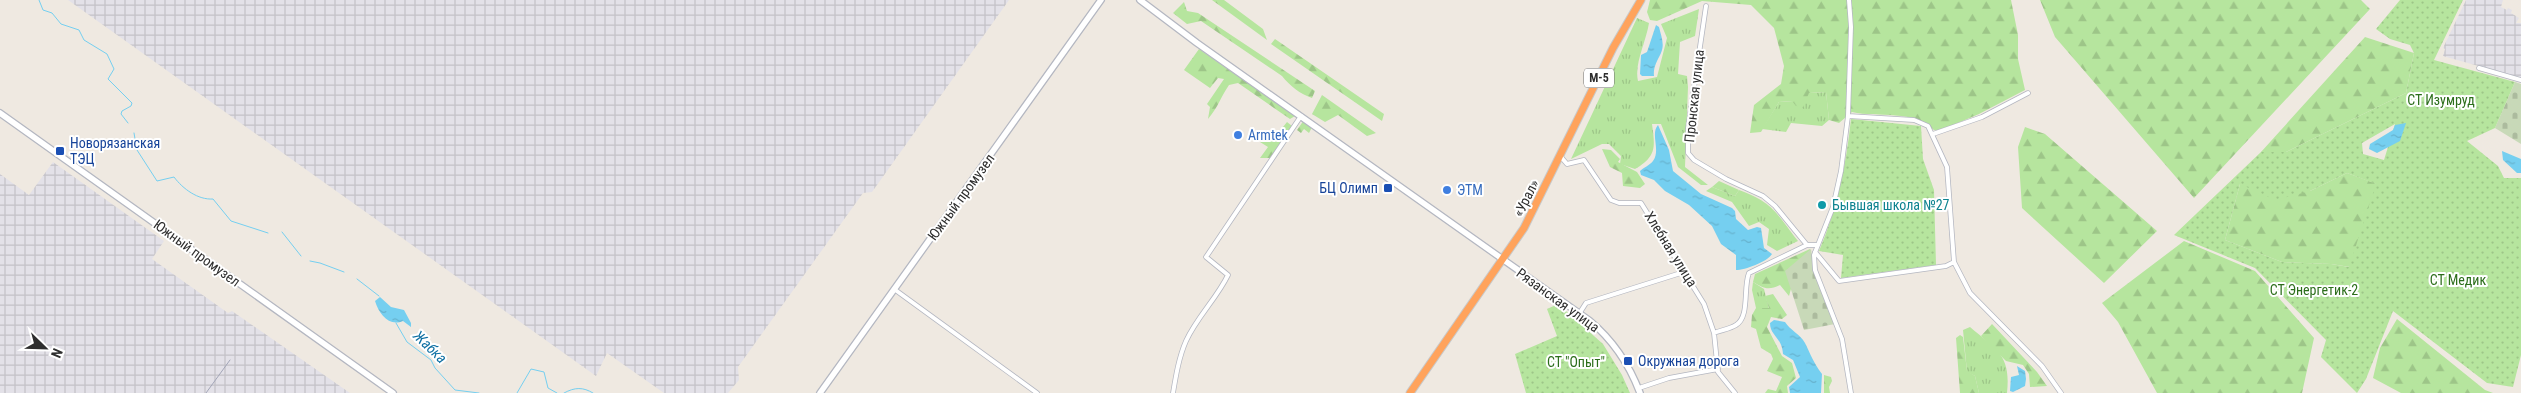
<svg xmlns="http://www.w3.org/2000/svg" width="2521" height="393" font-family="'Roboto Condensed',sans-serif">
<defs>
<pattern id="industrial-grid" width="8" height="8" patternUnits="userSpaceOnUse" patternTransform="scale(1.25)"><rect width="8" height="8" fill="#e3e1e8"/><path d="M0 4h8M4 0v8" fill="none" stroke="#c3c1c7"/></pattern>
<pattern id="grass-tufts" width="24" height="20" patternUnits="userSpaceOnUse" patternTransform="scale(1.25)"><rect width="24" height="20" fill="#b6e59e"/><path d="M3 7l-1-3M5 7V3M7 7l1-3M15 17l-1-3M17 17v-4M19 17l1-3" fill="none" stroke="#9dc588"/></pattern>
<pattern id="forest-firs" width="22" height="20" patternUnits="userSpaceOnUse" patternTransform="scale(1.25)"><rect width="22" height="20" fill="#b6e59e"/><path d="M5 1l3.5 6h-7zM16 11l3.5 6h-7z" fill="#9dc588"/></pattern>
<pattern id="cemetery-stones" width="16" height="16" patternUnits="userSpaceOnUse" patternTransform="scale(1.25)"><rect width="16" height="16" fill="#c8d9b8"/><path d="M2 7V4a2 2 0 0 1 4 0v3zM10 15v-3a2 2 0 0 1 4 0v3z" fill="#acbb9e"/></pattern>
<pattern id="garden-dots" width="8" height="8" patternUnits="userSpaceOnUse" patternTransform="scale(1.25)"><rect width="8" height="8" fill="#b6e59e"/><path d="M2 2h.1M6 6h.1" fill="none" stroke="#9dc588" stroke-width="1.8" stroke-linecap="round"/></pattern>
<pattern id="water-ripples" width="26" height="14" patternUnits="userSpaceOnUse" patternTransform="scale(1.25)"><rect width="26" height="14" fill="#75cff0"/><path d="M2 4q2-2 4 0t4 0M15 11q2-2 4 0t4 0" fill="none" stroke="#66b2ce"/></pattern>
</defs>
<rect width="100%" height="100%" fill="#efe9e1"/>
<path fill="url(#industrial-grid)" d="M68 0H1009L872 192 863 193 738 367 739 380 728 393H664L607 353 596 376Z
M2466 0H2503L2501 7 2507 10 2508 8 2512 10 2511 13 2519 18 2516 23H2521V78L2443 56 2445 49 2443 48Z
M53 162 164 241 152 259 228 313 232 311 350 393H0V174L29 195Z"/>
<path fill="url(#grass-tufts)" d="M1699 9 1695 36 1680 42 1678 74 1687 76 1688 87 1685 167 1708 185H1701L1678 167 1661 124H1652C1655 147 1657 156 1635 169L1620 164 1621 156 1609 144H1602L1571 159 1637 18 1649 23C1646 42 1634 64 1638 81L1657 77 1667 38 1661 24Z
M1826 92 1829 120 1822 126 1791 123 1786 132 1762 129 1779 102 1793 101 1809 93Z
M1712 187 1735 196 1739 190C1773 202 1777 214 1798 241L1777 251 1767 245 1769 229 1759 222 1749 226 1732 202 1706 191Z
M1753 282 1764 289 1769 309 1756 308 1752 290Z
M1970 327C1997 350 2011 355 2007 393H1979L1975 376 1967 372 1963 330Z"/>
<path fill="url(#forest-firs)" d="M1212 0H1224L1263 29 1267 40Z
M1650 0H2011L2018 35V59L2025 90 1979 114 1939 131 1934 130C1915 109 1878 118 1852 112L1839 123 1829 120 1826 92 1809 93 1803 107 1796 106 1792 101 1779 102 1761 132 1750 133 1754 105 1781 84 1784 66 1774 28 1751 5 1702 1 1657 21 1650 20 1647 12Z
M2040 0H2361L2370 9 2194 198 2055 37Z
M1184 2 1187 11 1198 13 1315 91 1312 98C1300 94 1290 86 1282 76L1201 21 1187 24 1173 13Z
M2365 37 2414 53 2406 93 2286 152H2261Z
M1275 39 1384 114 1382 121 1271 44Z
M1199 49 1295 116 1290 119 1238 83 1229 85C1220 98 1219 106 1208 119L1210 107 1207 104 1224 79 1218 78 1210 88 1184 70Z
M1322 95 1376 133 1367 136 1338 115 1325 122 1312 114Z
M1304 120 1312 127 1309 133 1304 129 1301 133 1297 130Z
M1287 122 1292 126 1270 158H1260L1268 147 1260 142 1268 132 1275 137Z
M2025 127 2045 134 2157 231 2104 283 2022 208 2018 147Z
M1602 149 1611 150 1620 159 1618 162 1637 172 1645 184 1640 188 1623 186 1622 173 1610 167Z
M2347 173 2377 184 2350 267 2331 264 2282 262 2225 240 2240 184 2310 191Z
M1719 181 1739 190 1735 196 1712 187Z
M2184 241 2255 271 2314 338 2302 393H2157L2118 322 2102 303Z
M1810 249 1811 265 1795 274 1789 296 1780 285C1768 291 1763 288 1753 282L1755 274Z
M1773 294 1787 315 1782 319 1771 317 1767 327 1782 356 1792 363 1796 378 1787 386 1788 393H1765L1768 389 1776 391 1782 377 1767 371 1773 359 1771 354 1761 348 1756 329 1751 327 1752 315 1756 308H1769L1765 296Z
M2397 319 2485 390 2493 393H2401L2373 378 2380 348Z
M1992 324 2037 372 2047 386 2030 387 2029 374 2023 365 2006 361 1981 336Z
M1960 335 1963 337 1967 371 1975 376 1979 393H1960L1956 338Z
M1824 375 1831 377 1832 381 1829 387 1830 393H1824Z"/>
<path fill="url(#cemetery-stones)" d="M2515 82 2521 84V144L2495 128Z
M1811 249 1814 268 1835 324 1804 330 1785 271Z"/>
<path fill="url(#garden-dots)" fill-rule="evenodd" d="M2400 0H2463L2434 60 2515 82 2495 128 2467 141 2498 166 2504 178H2521V355L2513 387 2487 383 2393 311 2366 379 2357 393 2321 357 2326 340 2255 268 2174 235 2261 152H2286L2406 93 2414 53 2410 45 2390 39 2376 29ZM2395 124 2384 160 2363 154 2362 143ZM2347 173 2376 184 2349 267 2331 264 2282 262 2225 240 2240 184 2275 200 2310 191Z
M1851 119 1921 126 1923 159 1934 190 1936 265 1841 278 1843 255 1819 251C1837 209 1846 166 1851 119Z
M1558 304 1603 344 1622 375 1630 393H1526L1515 354 1557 336 1547 309Z"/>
<path fill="url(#water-ripples)" d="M1656 25 1659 27C1661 36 1665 44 1661 53 1657 61 1653 68 1654 76H1642L1640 74 1641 55 1647 52Z
M2406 123 2400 141 2377 153 2369 149 2370 144 2393 130 2395 125Z
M1658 125 1669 150 1673 171 1701 194 1732 208 1735 211 1736 219 1748 230 1757 227 1761 228 1764 248 1772 254C1767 262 1745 270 1736 270V255L1721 244 1712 226 1689 205 1665 191 1654 180 1641 175 1640 171C1644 167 1649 166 1653 161 1661 150 1650 134 1658 125Z
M2502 151 2521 159V173H2517L2503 160Z
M380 297 391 307 404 310 411 323V327L403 321C389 327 379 314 375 301Z
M1774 320 1785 322C1790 330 1800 334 1805 343 1811 355 1813 362 1822 374L1821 393H1790L1789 387 1800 377 1793 360 1783 354C1782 337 1770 336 1770 323Z
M2017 366 2025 371 2026 379 2025 386 2013 392 2010 391 2011 377 2019 375Z"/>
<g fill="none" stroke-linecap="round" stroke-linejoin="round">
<path stroke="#75cff0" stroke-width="1" d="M39 0 43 10 52 13 61 24 79 30 84 40 107 54 114 69 108 79 132 103 131 106 122 111 121 114 128 123
M134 133 137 150 157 181 174 177C183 189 198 200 213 199L231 221 268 233
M282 232 301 256
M310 261 320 263 344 272
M357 279 379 296
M396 323 407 342 431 360 435 368 455 390 479 393
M517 393 531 369 544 372 548 388 557 393
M564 393C575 387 583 387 593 393"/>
<defs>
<path id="street" d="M1849 0 1851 27 1848 116 1841 171 1833 207 1814 255 1815 270 1842 339 1851 393
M1706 6 1688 128V153L1694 160 1726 179 1763 196 1775 206 1807 245
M2479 68 2521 80
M1848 116 1914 120 1928 126 1947 167 1954 262 1970 293 2042 366 2061 393
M1933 134 1982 117 2028 93
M1561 157 1567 164 1584 160 1611 200 1619 203H1641L1704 304 1714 333 1718 372 1735 393
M1815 252 1839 281 1946 266 1954 262
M894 289 1037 393
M1579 314 1586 303 1684 272
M1714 333C1721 330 1730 329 1736 325 1750 317 1743 287 1749 273L1807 245H1817
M1639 388 1669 378 1718 369
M1173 393C1176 375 1179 357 1186 341 1197 317 1217 298 1228 275L1206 257 1301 116"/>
<path id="secondary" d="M1140 0 1197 43 1590 321C1614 341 1629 364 1640 393
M0 113 393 393
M820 393 1101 0"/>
<path id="highway" d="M1410 393 1524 228 1613 48 1641 0"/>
</defs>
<use href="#street" stroke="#b4b7c1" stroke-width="5.5"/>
<use href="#secondary" stroke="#b4b7c1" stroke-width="8"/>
<use href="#highway" stroke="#c9c9c9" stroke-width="9"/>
<use href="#street" stroke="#fff" stroke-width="4"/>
<use href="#secondary" stroke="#fff" stroke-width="5.5"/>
<use href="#highway" stroke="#ffa35c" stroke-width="7"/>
<path stroke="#a3a6b8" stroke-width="1" d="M206 393 230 360"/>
</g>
<g fill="#3f7fe0" stroke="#fff" stroke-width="2">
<circle cx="1238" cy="135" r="5"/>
<circle cx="1447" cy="190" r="5"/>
</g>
<g fill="#1a4fb4" stroke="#fff" stroke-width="2">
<rect x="55" y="146" width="10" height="10" rx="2.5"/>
<rect x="1383" y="183" width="10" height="10" rx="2.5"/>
<rect x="1623" y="356" width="10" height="10" rx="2.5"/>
</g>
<circle fill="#0f9aa8" stroke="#fff" stroke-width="2" cx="1822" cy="205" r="5"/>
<g text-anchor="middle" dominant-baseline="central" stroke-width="4" stroke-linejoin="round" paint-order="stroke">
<rect fill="#fff" stroke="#6d6d6d" stroke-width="1" x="1584" y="68.5" width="30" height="19" rx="4"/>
<g font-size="12" font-weight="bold" fill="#2e2e2e">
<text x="1599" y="78">М-5</text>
</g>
<g font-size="14" fill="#2e2e2e" stroke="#fff">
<text transform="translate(1694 96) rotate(-84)">Пронская улица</text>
<text transform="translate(961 197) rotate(-54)">Южный промузел</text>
<text transform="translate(1526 198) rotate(-63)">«Урал»</text>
<text transform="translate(1671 249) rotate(58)">Хлебная улица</text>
<text transform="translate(197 253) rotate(36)">Южный промузел</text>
<text transform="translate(1558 300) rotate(36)">Рязанская улица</text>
</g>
<g font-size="14" fill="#2c6e1b" stroke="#fff">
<text x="2441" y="100">СТ Изумруд</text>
<text x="2458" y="280">СТ Медик</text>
<text x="2314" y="290">СТ Энергетик-2</text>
<text x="1576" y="362">СТ "Опыт"</text>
</g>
<g font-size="14" fill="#366cbe" stroke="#fff" text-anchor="start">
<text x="1248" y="135">Armtek</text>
<text x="1457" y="190">ЭТМ</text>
</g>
<g font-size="14" fill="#164399" stroke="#fff" text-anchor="start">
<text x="70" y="143">Новорязанская<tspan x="70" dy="16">ТЭЦ</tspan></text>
<text x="1378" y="188" text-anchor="end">БЦ Олимп</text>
<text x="1638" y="361">Окружная дорога</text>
</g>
<g font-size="14" fill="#0d838f" stroke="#fff" text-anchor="start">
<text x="1832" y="205">Бывшая школа №27</text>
</g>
<g font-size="15" font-style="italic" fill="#0d6fa3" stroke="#fff">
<text transform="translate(430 347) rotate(44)">Жабка</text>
</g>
</g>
<g transform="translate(45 348) rotate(113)" stroke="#ffffff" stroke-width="4" paint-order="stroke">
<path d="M0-4L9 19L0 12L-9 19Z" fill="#2e2e2e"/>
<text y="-8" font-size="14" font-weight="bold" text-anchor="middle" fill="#2e2e2e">N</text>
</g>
</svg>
